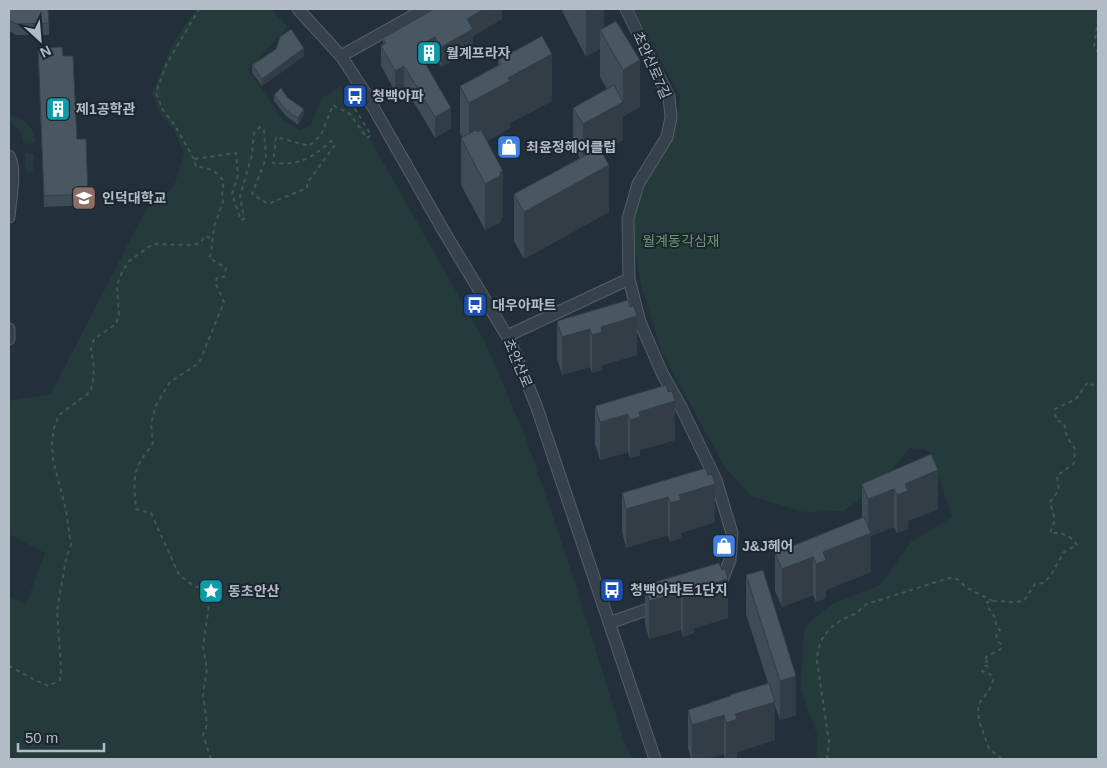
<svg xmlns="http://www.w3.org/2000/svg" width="1107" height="768" font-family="Arial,'Noto Sans KR',sans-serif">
<rect width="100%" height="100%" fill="#232f3a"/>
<path fill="#253b3b" d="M196 9H270L288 27 248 70 285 122 301 130 312 123 321 99 340 86 486 344 527 441 570 567 624 741 633 759H9V597L26 604 45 553 9 534V401L51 394 145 211 174 186 184 154 172 127 159 112 152 93 172 45Z
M633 9H1098V759H816L818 738 801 689 804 627 832 604 880 585 911 542 952 517 930 451 910 448 882 482 844 511 804 512 751 496 724 466 662 353 641 285 632 232 640 196 652 170 673 135 680 96Z
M9 114C23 118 35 127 36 143L24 144 20 131 9 121Z
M25 153 34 154 33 171 29 174 25 171Z"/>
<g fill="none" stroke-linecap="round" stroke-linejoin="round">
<defs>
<path id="minor" d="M298 9 341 56 364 91 446 235 510 341 536 405 655 759
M341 56 425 9
M9 156C17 169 10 201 9 217
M629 279 640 322 662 373 682 409 716 480 732 533 730 560 720 585
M507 336 629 279 628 219 638 184 667 137 671 117 669 97 626 9
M9 339V329
M609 623 660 605"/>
</defs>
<use href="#minor" stroke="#555f68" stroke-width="13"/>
<path stroke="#425858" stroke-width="2" stroke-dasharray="4 4" stroke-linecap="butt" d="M1098 19 1094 47 1098 52
M194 159 174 124 163 110 156 93 166 65 199 9
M993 601 1015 602 1024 601 1035 584 1044 583 1052 573 1064 552 1077 545C1070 534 1062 533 1050 533L1055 520 1050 502 1059 490 1057 476 1074 463 1075 449 1067 437 1064 423 1056 420 1055 409 1076 399 1088 382 1098 389
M9 666 37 681 49 686 60 680 61 669 57 611 66 559 71 545 66 510 53 460 52 444 54 428 59 415 90 392 93 383 94 367 91 349 94 339 116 324 119 314 117 285 122 272 129 261 153 244 192 245 200 243 205 236 211 238
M211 759 203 735 207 725 203 694 207 669 203 647 211 591 194 586 179 575 151 513 136 509C135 495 132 477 139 464 142 457 149 450 153 443L151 424 156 405 170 382 199 363 224 302 215 282 218 277H224L226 268 209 258 211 253 214 227 223 202 222 191 224 182C217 171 209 167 196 167L194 159 236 153 238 175 232 194 241 220 244 219 240 196 252 155 254 133 260 127 264 130 266 158 252 194 268 204 307 188V183L335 145 331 141C312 158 299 166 273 163L276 137 309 146 321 135 333 105 350 114 367 138 371 135 350 101
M827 759 829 742 817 661C817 644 825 630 840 621 845 617 852 616 858 612 861 609 863 606 867 604L949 578 957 579 967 588 993 601 987 602V605C992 616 996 613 996 627L1000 630 996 635 998 642 1001 644V649L986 657V659L989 660 986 662 989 664 988 666H985L982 671 990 674 993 680 991 687 978 705 979 721 989 749 1002 759"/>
<use href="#minor" stroke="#36414b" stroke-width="11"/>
</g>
<path fill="#3f4b55" d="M9 9 49 23V35H16L9 31Z
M502 9V19L473 36V49L441 67 435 57 425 63 451 128 435 138 404 86 395 91 381 66V46L383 44V38Z
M562 9H604V28L640 107 623 116V140L601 152 609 212 524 259 514 241V194L580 158 573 146V108L607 89 600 77V49L586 57 562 11Z
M38 48 63 56 77 139 88 194V205L44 207Z
M276 49 304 56 262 86 252 73V65Z
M498 60 552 101 510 123V128L487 141 503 218H501V222L485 230 461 185V138L462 137 460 133V86L498 66Z
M274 95 288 98 304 115 298 125 286 116 274 101Z
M630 307 637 355 602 365V370L592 373 590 367 562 375 557 359V321Z
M666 385 675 440 640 450V455L630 458 628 452 600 460 595 444V406Z
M931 454 938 509 908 521V529L897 533 894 527 871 536V572L826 590V598L816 602 813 595 782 607 775 591V553L862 518V484Z
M706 468 715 522 681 533V538L670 542 668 535 626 548 622 532V493Z
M719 563 728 618 694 628V633L683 637 681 630 649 639 645 623V585Z
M746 575 796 715 780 720 775 706V740L737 752V758L731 759H725L724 754 706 759H691L688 748V710L768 683 746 614Z"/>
<path fill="#333d45" d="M484 9H502V19L473 36V49L441 67V47L467 19Z
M589 9H604V38L600 30V49L586 57V10Z
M435 37V57L423 64V75L418 46Z
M304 48V56L262 86V79Z
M552 54V101L510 123V128L469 150V103L508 78Z
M640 60V107L623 117V70Z
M404 66V86L395 91V71Z
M623 102V140L583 163V124Z
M451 108V128L435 138V117Z
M304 109V115L298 125V118Z
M609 165V212L524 259V212Z
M503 171V218H501V222L485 230V184Z
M637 316V355L602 365V370L592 373V335L601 327Z
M590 329V367L562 375V337Z
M675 401V440L640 450V455L630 458V420L639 412Z
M628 414V452L600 460V422Z
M938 470V509L908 521V529L897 533V495L905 484Z
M715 484V522L681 533V538L670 542V503L679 495Z
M894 489V527L871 536V572L826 590V598L816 602V564L823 552 868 534V499Z
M668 497V535L626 548V509Z
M813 557V595L782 607V569Z
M728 579V618L694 628V633L683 637V598L692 590Z
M681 592V630L649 639V601Z
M796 676V715L780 720V681Z
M775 702V740L737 752V758L731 759H726V723L735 714Z
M724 715V754L706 759H692V725Z"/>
<path fill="#495763" stroke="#333d45" d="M9 9H48L49 23 16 24 9 20Z
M434 9H484L467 19 473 29 441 47 435 37 418 46 423 55 421 56 451 108 435 117 404 66 395 71 381 46 386 43 383 38Z
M616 21 640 60 623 70 600 30Z
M291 29 304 48 262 79 252 65 276 49 280 37Z
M542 36 552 54 508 78 510 81 469 103 460 86 501 64 498 60Z
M62 47 63 56H73L77 139H86L88 194 44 196 38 48Z
M614 85 623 102 583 124 573 108Z
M281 88 288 98 304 109 298 118 286 110 274 95Z
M476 130 477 132 481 130 503 171 500 172 501 175 485 184 461 138Z
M599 148 609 165 524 212 514 194Z
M628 300 630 307 634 306 637 316 601 327 602 332 592 335 590 329 562 337 557 321Z
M666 385 668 392 672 391 675 401 639 412 640 417 630 420 628 414 600 422 595 406Z
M931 454 938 470 905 484 908 491 897 495 894 489 868 499 862 484Z
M706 468 708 475 712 474 715 484 679 495 681 500 670 503 668 497 626 509 622 493Z
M864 517 871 533 823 552 826 560 816 564 813 557 782 569 775 553Z
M719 563 722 570 725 569 728 579 692 590 694 595 683 598 681 592 649 601 645 585Z
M763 570 796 676 780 681 746 575Z
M769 683 775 702 735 714 737 719 726 723 724 715 692 725 688 710 730 696V695Z"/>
<defs>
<symbol id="building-square" viewBox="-11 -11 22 22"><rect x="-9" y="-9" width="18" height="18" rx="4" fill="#0f9aa8" stroke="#1c262f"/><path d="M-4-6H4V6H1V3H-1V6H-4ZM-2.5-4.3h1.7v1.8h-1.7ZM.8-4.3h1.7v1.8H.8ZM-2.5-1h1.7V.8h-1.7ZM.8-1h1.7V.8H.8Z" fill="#fff"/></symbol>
<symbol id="bus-square" viewBox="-11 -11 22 22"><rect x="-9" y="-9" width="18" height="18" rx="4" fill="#1a4fb4" stroke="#1c262f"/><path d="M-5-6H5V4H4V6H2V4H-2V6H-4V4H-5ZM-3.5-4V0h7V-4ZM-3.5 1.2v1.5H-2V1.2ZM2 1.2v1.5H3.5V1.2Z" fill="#fff"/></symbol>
<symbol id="shop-square" viewBox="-11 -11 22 22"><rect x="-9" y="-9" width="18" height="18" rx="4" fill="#3f7fe0" stroke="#1c262f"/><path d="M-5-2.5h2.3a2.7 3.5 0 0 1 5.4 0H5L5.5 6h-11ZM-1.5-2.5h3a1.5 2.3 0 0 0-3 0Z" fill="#fff"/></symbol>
<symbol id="university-square" viewBox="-11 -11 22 22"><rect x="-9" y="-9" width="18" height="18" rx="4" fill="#8d6e63" stroke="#1c262f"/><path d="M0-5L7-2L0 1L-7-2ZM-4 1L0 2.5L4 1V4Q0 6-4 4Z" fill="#fff"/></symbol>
<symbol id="sight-square" viewBox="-11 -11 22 22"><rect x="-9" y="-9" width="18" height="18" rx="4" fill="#0f9aa8" stroke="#1c262f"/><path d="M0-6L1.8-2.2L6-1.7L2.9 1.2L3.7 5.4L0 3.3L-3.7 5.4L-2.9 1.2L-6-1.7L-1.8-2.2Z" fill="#fff"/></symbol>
</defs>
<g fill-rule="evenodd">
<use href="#building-square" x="415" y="39" width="28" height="28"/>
<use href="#bus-square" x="341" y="82" width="28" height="28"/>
<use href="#building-square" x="44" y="95" width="28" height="28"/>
<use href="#shop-square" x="495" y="133" width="28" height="28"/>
<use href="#university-square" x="70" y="184" width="28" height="28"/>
<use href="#bus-square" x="461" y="291" width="28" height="28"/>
<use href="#shop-square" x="710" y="532" width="28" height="28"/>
<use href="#bus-square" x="598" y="576" width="28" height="28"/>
<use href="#sight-square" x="197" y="577" width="28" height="28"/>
</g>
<g text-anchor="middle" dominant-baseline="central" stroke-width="4" stroke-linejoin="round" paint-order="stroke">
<g font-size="14" font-weight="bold" fill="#b2bcc6" stroke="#1c262f" text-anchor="start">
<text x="446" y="53">월계프라자</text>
<text x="372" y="96">청백아파</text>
<text x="76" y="109">제1공학관</text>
<text x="526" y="147">최윤정헤어클럽</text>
<text x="102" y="198">인덕대학교</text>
<text x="492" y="305">대우아파트</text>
<text x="742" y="546">J&amp;J헤어</text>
<text x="630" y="590">청백아파트1단지</text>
<text x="228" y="591">동초안산</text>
</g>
<g font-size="14" fill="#b2bcc6" stroke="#1c262f">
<text transform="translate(652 65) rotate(66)">초안산로7길</text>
<text transform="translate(518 363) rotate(67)">초안산로</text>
</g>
<g font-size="14" fill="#69976e" stroke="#1c262f">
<text x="681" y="241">월계동각심재</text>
</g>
</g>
<rect width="1107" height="768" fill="none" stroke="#b2bcc6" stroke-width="20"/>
<g transform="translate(40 40) rotate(154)" stroke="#1c262f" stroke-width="4" paint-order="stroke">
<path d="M0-4L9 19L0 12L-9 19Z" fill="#b2bcc6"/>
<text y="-8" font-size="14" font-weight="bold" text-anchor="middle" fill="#b2bcc6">N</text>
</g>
<path d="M18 743v8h86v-8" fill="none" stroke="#b2bcc6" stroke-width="2.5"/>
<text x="25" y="743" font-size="15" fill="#b2bcc6" stroke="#1c262f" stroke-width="4" paint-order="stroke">50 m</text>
</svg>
